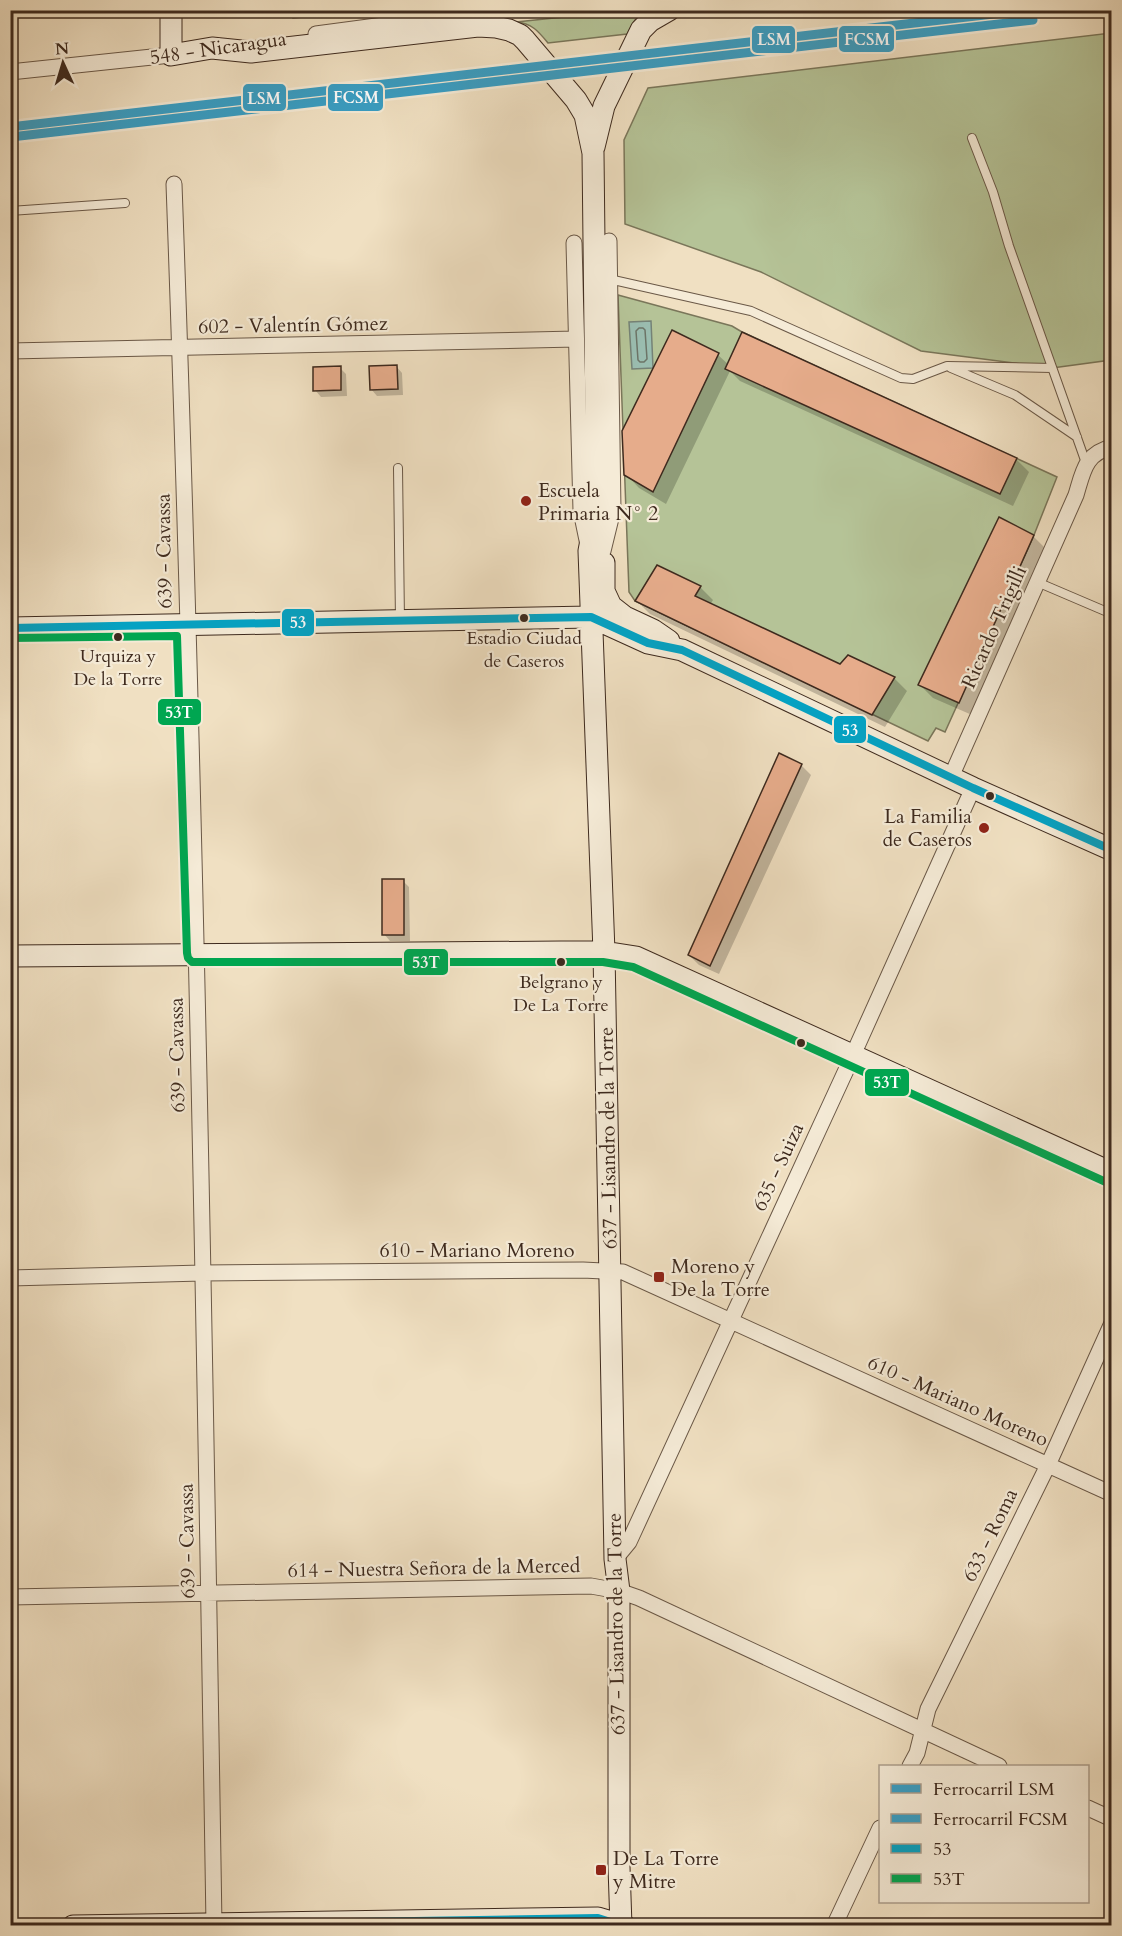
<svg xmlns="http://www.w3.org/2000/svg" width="1122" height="1936" font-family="Cardo,serif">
<rect width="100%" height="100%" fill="#f0e0c2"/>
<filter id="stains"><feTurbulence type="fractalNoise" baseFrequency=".00333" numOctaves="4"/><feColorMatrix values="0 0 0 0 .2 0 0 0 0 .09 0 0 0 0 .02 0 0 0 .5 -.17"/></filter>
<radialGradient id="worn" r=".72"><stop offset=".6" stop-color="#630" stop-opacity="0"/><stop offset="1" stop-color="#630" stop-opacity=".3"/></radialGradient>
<path fill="#b5c397" stroke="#7a765a" stroke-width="1.5" d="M292 10H365V11L293 18Z
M621 11H645L635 20 627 34 548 43C539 32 532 23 516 22Z
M1111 33V360L1052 368 921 351 761 272 625 224 624 140 648 88Z
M618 295 732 326 742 332 1057 477 1034 535 945 732 936 728 928 741 635 601 629 592Z"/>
<path fill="#9abdb0" stroke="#758276" stroke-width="1.5" d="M651 321 653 368 632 369 629 322Z"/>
<path fill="#0003" d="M673 332 718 355 729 365 1016 459 1029 472 1013 506 740 381 730 371 666 504 639 488 626 474Z
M396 366 402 373 403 395 377 396 371 389Z
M340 368 346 374 347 396 321 397 315 390Z
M1033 536 1046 549 972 715 933 698 920 685Z
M700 587 713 600 710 605 841 666 894 678 907 691 885 727 650 614 637 601Z
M801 765 811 775 719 974 699 965 689 955Z
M403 881 409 887 410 941H390L384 934Z"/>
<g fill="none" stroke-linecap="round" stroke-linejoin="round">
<path stroke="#6c7467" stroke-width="1.5" d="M639 328H643L645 330 647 359 644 362H640L638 360 636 331Z"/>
</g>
<path fill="#e6ac8b" stroke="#3e2a1e" stroke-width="1.5" d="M672 330 719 353 653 492 624 475 622 431Z
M742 332 1017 458 1000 494 725 369Z
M397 365 398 389 370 390 369 366Z
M341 366V390L313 391V367Z
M999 517 1034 535 959 703 918 685Z
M657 565 701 586 695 596 840 664 848 655 895 677 872 715 635 601Z
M779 753 802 764 710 966 688 955Z
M382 879H404V935H382Z"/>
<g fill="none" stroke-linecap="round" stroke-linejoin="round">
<defs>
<path id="lane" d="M972 138 993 192 1009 246 1086 463
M10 211 125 203
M609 279 751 311 901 378 913 379 947 366 1052 368
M951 368 1015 395 1077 437
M398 468 400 620
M1037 582 1112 614"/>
<path id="street" d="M316 34 497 10
M10 72 171 55
M174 184C195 764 205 1345 214 1926
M574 243 581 511 588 545
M10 351 576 339
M603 551 613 510 609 241
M951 777 1076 495C1083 472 1085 453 1112 447
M10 1278 202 1273 583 1270 623 1272 1112 1494
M615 1559 629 1542 853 1055 973 788
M10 1597 591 1586 619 1591 639 1598 999 1766
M910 1766 917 1753 928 1709 1048 1465 1112 1323
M1088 1808 1112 1819
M834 1926 880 1828"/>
<path id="secondary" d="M171 10V55L212 48 251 52 478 26 496 27 509 30 520 35 525 40 576 100 585 115 593 153 597 509 599 523
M594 147 604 106 641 30 650 21 669 10
M597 509 589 551 604 952 615 1559 619 1591V1867L621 1926
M604 563V591L611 606 625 617 653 630 669 641
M10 628 591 617 648 643 682 650 973 788 1112 850
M10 956 561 952H604L636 957 1112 1173
M73 1926 598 1918 625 1926"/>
</defs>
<use href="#lane" stroke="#6a5847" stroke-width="10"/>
<use href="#street" stroke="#6a5847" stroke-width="17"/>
<use href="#secondary" stroke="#3e2a1e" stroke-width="23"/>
<use href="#lane" stroke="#f5ebd7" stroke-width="8"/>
<use href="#street" stroke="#f5ebd7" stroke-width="15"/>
<use href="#secondary" stroke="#f5ebd7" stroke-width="21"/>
<path stroke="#3e2a1e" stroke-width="4.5" stroke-dasharray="10 10" stroke-linecap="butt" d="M10 126H24"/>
<defs>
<path id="bus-1" d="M10 628 591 617 648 643 682 650 973 788 1112 850
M106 1926 598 1918 623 1926"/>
<path id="bus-2" d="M10 638 177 636 187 953 188 958 192 962H603L633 967 1108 1183"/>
</defs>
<use href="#bus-1" stroke="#f5ebd7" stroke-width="12"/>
<use href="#bus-2" stroke="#f5ebd7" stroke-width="12"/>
<use href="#bus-1" stroke="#03a3c5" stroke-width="8"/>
<use href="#bus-2" stroke="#00a651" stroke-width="8"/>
<defs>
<path id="rail-1" d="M10 127 1028 10"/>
<path id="rail-2" d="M11 137 1033 20"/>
</defs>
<use href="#rail-1" stroke="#f5ebd7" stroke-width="14"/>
<use href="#rail-2" stroke="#f5ebd7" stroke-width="14"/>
<use href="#rail-1" stroke="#389ec4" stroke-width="9"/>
<use href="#rail-2" stroke="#389ec4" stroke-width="9"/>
</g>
<g fill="#8f2418" stroke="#f5ebd7" stroke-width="2">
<circle cx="526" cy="501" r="6"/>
<circle cx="984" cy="828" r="6"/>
<rect x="653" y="1271" width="12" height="12" rx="3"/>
<rect x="595" y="1864" width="12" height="12" rx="3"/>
</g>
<g fill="#3e2a1e" stroke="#f5ebd7" stroke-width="2">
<circle cx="524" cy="618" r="5"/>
<circle cx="118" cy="637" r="5"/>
<circle cx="990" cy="796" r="5"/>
<circle cx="561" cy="962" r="5"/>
<circle cx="801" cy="1043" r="5"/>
</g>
<g text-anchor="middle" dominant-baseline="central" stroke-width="4.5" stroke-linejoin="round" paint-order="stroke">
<g font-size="18" fill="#3e2a1e" stroke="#f5ebd7">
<text x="524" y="638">Estadio Ciudad<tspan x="524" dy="23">de Caseros</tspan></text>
<text x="118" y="656">Urquiza y<tspan x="118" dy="23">De la Torre</tspan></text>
<text x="561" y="982">Belgrano y<tspan x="561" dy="23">De La Torre</tspan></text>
</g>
<g font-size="20" fill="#3e2a1e" stroke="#f5ebd7">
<text transform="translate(218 48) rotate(-8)">548 - Nicaragua</text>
<text transform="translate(293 325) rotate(-1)">602 - Valentín Gómez</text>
<text transform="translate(164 551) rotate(-91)">639 - Cavassa</text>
<text transform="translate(994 627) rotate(-66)">Ricardo Trigilli</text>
<text transform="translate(177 1055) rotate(-91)">639 - Cavassa</text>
<text transform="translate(608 1138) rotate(-91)">637 - Lisandro de la Torre</text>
<text transform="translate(778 1167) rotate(-65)">635 - Suiza</text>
<text x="477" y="1250">610 - Mariano Moreno</text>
<text transform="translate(958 1401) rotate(24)">610 - Mariano Moreno</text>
<text transform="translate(990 1535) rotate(-64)">633 - Roma</text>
<text transform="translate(187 1541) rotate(-91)">639 - Cavassa</text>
<text transform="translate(434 1568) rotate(-1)">614 - Nuestra Señora de la Merced</text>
<text transform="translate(616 1624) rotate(-91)">637 - Lisandro de la Torre</text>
</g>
<g font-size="20" fill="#3e2a1e" stroke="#f5ebd7" text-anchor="start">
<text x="538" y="490">Escuela<tspan x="538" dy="23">Primaria N° 2</tspan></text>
<text x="972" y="816" text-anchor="end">La Familia<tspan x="972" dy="23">de Caseros</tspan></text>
<text x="671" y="1266">Moreno y<tspan x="671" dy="23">De la Torre</tspan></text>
<text x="613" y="1858">De La Torre<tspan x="613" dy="23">y Mitre</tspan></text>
</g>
</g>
<g stroke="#f5ebd7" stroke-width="2">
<rect x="838" y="25" width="57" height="28" rx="6" fill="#389ec4"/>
<rect x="751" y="25" width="45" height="29" rx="6" fill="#389ec4"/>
<rect x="327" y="83" width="57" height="29" rx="6" fill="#389ec4"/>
<rect x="242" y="83" width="45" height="29" rx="6" fill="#389ec4"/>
<rect x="281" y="608" width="34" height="29" rx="6" fill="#03a3c5"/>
<rect x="157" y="698" width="45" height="28" rx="6" fill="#00a651"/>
<rect x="833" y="715" width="34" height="29" rx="6" fill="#03a3c5"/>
<rect x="403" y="948" width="46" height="28" rx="6" fill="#00a651"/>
<rect x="864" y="1068" width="46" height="29" rx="6" fill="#00a651"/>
</g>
<g font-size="16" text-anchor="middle" font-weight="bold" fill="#fff">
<text x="867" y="45">FCSM</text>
<text x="774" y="45">LSM</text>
<text x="356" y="103">FCSM</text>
<text x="264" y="104">LSM</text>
<text x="298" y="628">53</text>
<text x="179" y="718">53T</text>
<text x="850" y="736">53</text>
<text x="426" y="968">53T</text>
<text x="887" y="1088">53T</text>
</g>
<rect width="1122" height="1936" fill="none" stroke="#f0e0c2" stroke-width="36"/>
<rect x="12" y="12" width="1098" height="1912" fill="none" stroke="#3e2a1e" stroke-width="3"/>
<rect x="18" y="18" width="1086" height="1900" fill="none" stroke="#3e2a1e" stroke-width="1.5"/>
<rect x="879" y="1765" width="210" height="138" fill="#f5ebd7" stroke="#ac9e8d" stroke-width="1.5"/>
<rect x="891" y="1784" width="30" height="9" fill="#389ec4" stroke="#ac9e8d" stroke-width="1.5"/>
<text x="933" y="1795" font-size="18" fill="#3e2a1e">Ferrocarril LSM</text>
<rect x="891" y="1814" width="30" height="9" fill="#389ec4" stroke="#ac9e8d" stroke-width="1.5"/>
<text x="933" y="1825" font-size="18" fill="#3e2a1e">Ferrocarril FCSM</text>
<rect x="891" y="1844" width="30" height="9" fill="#03a3c5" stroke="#ac9e8d" stroke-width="1.5"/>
<text x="933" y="1855" font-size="18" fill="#3e2a1e">53</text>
<rect x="891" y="1874" width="30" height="9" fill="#00a651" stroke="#ac9e8d" stroke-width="1.5"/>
<text x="933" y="1885" font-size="18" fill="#3e2a1e">53T</text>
<g transform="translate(63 63) rotate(356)" stroke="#f5ebd7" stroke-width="4.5" paint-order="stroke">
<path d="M0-4.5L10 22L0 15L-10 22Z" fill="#3e2a1e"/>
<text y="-9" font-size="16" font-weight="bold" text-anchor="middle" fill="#3e2a1e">N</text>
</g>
<rect width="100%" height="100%" filter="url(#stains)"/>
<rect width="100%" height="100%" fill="url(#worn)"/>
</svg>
